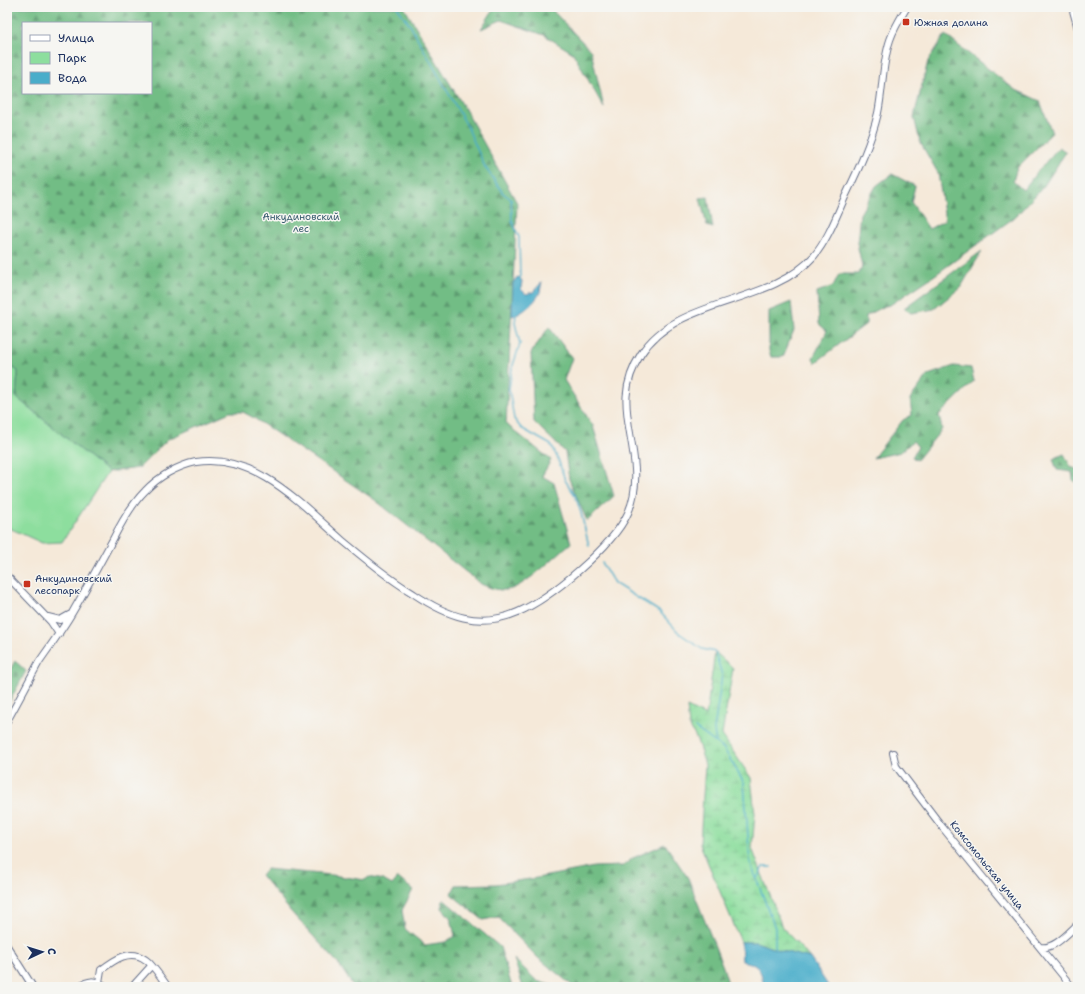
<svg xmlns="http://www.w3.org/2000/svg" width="1085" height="994" font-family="'Shantell Sans',sans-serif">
<defs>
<pattern id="forest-firs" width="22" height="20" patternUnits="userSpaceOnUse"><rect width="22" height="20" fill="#72bd85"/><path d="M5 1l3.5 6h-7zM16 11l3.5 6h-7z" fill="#5d9a70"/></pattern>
<pattern id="wetland-marsh" width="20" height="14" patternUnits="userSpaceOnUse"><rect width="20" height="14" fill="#8dde9e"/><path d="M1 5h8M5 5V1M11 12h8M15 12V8" fill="none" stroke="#79bf8a"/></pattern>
</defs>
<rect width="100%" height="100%" fill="#f6f6f2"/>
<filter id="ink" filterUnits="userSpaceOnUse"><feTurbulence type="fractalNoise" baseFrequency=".025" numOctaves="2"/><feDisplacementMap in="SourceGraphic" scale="8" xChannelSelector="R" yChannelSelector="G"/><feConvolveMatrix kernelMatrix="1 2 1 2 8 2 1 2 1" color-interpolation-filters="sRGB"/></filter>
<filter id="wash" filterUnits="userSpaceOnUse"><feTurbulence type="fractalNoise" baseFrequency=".012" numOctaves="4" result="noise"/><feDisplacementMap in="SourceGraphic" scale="16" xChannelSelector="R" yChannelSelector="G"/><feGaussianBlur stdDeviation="0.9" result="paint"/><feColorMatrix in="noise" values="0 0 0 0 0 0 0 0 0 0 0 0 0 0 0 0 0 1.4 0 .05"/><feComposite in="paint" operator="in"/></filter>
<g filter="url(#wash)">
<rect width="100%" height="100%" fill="#f5e9d9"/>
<path fill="#8dde9e" stroke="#54867e" d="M9 365 18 371 16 397 108 472 62 542 42 543 7 527V367Z"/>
<path fill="url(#forest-firs)" stroke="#467672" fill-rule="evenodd" d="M7 7H404L465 109 517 203 506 424 551 460 542 476 554 483 571 543C555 556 529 583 511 589 501 592 490 588 481 584L375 500 254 418 243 412H230L168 439 139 468 108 472 16 397 18 371 9 365 7 367ZM23 23H151V93H23Z
M495 7H560L553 11 591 51 604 108 573 53 544 35 501 20 481 29Z
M945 35 1014 89 1040 101 1052 133 1017 168 1013 181 1023 190 1037 172 1059 147 1066 152 1043 187 1015 217 935 275 890 305 885 306 866 316V324L815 363 813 358 827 331 819 324 817 292 833 286 839 274H859L862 266 857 243 860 214 876 186 892 174 915 186 911 202 929 229 945 220 938 173 920 142 914 117 928 61Z
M708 197 713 228 707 226 700 198Z
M982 251 961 287 934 309 911 313 904 308Z
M791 302 794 330 783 357H771L769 351V311Z
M549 327 572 358 564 380 593 426 614 496 587 521 569 479 565 452 534 422 531 353Z
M954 366 971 368 974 381 939 415 942 429 917 460 912 457 918 447 913 441 901 452 873 458 903 420 912 415 910 399 928 375Z
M1064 454 1071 467 1078 470V483L1073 480 1072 472 1057 470 1053 459Z
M15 661 26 671 7 706V675Z
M665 844 688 878 723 967 729 987H574L537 957 498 917 483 920 451 894 456 885 496 884 537 878 594 867 623 866 633 858Z
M266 869 332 875 365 880 369 877 383 880 392 885 398 878 413 890 402 910 405 929 425 945 445 942 455 936 451 918 442 908 443 899 500 947 512 987H354L337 962 292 913 261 875Z
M514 959 537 981 556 987H523Z"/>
<path fill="url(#wetland-marsh)" stroke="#54867e" d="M715 652 733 668 722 735 751 778 755 814 752 848 782 927 810 958 775 949 756 942H741L700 844 705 765 697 740 689 725 687 707 706 716Z"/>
<path fill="#4aadca" stroke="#326e94" d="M517 277 520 278 522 281 521 289 526 294 533 292 542 282C541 285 541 289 540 292 538 300 520 316 512 316L513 283Z
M756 942 775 949 810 958 829 987H764C761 970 760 965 742 961L741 942Z"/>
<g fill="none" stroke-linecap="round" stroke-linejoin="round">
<path stroke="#4aadca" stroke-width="1.5" d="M397 7 410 25 467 126 485 167 503 193 511 199 512 221 519 237 520 279
M516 314 515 323 520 344 512 368 509 389 514 419 521 428 551 445 558 459 565 480 575 495 581 513 589 546
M602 563 614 583 660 612 679 633 702 649 715 652 722 675 714 730 716 743
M695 728 724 749 744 783 750 862 775 928V949
M756 880 763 867H771"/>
</g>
</g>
<g filter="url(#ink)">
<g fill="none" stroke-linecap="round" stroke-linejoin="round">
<defs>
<path id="minor" d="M1072 7 1078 29
M7 576 51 622 59 634
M48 617 60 620 69 615
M7 721C18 702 28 682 39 662 50 646 62 630 72 613 86 589 99 565 112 541 121 523 131 505 145 491 158 477 177 466 196 462 256 453 301 504 342 540 365 559 388 578 414 594 447 616 479 629 518 612 551 598 613 546 628 513 634 499 636 484 635 469 632 425 614 396 641 354 678 296 769 307 814 256 828 239 836 217 845 197 858 170 871 143 878 113 883 89 882 64 890 40 894 28 901 17 907 7
M893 753 896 766 943 828 1072 987
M7 946 33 987
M1040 947C1054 950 1068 933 1078 924
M99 982 101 970C114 960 130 948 146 960 152 964 163 980 168 987
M76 987C90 980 93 979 107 987
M132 987 151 966"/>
</defs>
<use href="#minor" stroke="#677089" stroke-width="8"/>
<use href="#minor" stroke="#fff" stroke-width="6"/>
</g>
</g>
<g fill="#c8321e" stroke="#f6f6f2" stroke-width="1.5">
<rect x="902" y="18" width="8" height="8" rx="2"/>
<rect x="23" y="580" width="8" height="8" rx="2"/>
</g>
<g text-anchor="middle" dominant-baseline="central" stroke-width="3" stroke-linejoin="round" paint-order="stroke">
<g font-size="10" fill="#1b2f5e" stroke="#f6f6f2" text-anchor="start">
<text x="914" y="22">Южная долина</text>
<text x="35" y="578">Анкудиновский<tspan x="35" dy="12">лесопарк</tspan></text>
</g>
<g font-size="10" fill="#385b6e" stroke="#f6f6f2">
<text x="301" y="216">Анкудиновский<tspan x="301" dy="12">лес</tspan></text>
</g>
<g font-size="10" fill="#1b2f5e" stroke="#f6f6f2">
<text transform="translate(987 865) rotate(51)">Комсомольская улица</text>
</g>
</g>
<rect width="1085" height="994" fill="none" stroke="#f6f6f2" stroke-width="24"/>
<rect x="22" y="22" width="130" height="72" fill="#f6f6f2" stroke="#9ea6b7"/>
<rect x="30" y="35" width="20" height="6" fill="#ffffff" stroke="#9ea6b7"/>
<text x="58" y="42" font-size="12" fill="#1b2f5e">Улица</text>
<rect x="30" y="52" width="20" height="12" fill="#8dde9e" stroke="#9ea6b7"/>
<text x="58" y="62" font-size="12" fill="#1b2f5e">Парк</text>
<rect x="30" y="72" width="20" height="12" fill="#4aadca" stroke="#9ea6b7"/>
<text x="58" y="82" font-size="12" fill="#1b2f5e">Вода</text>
<g transform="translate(42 952) rotate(86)" stroke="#f6f6f2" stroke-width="3" paint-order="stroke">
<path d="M0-3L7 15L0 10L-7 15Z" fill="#1b2f5e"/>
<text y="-6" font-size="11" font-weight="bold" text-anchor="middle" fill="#1b2f5e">С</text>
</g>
</svg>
